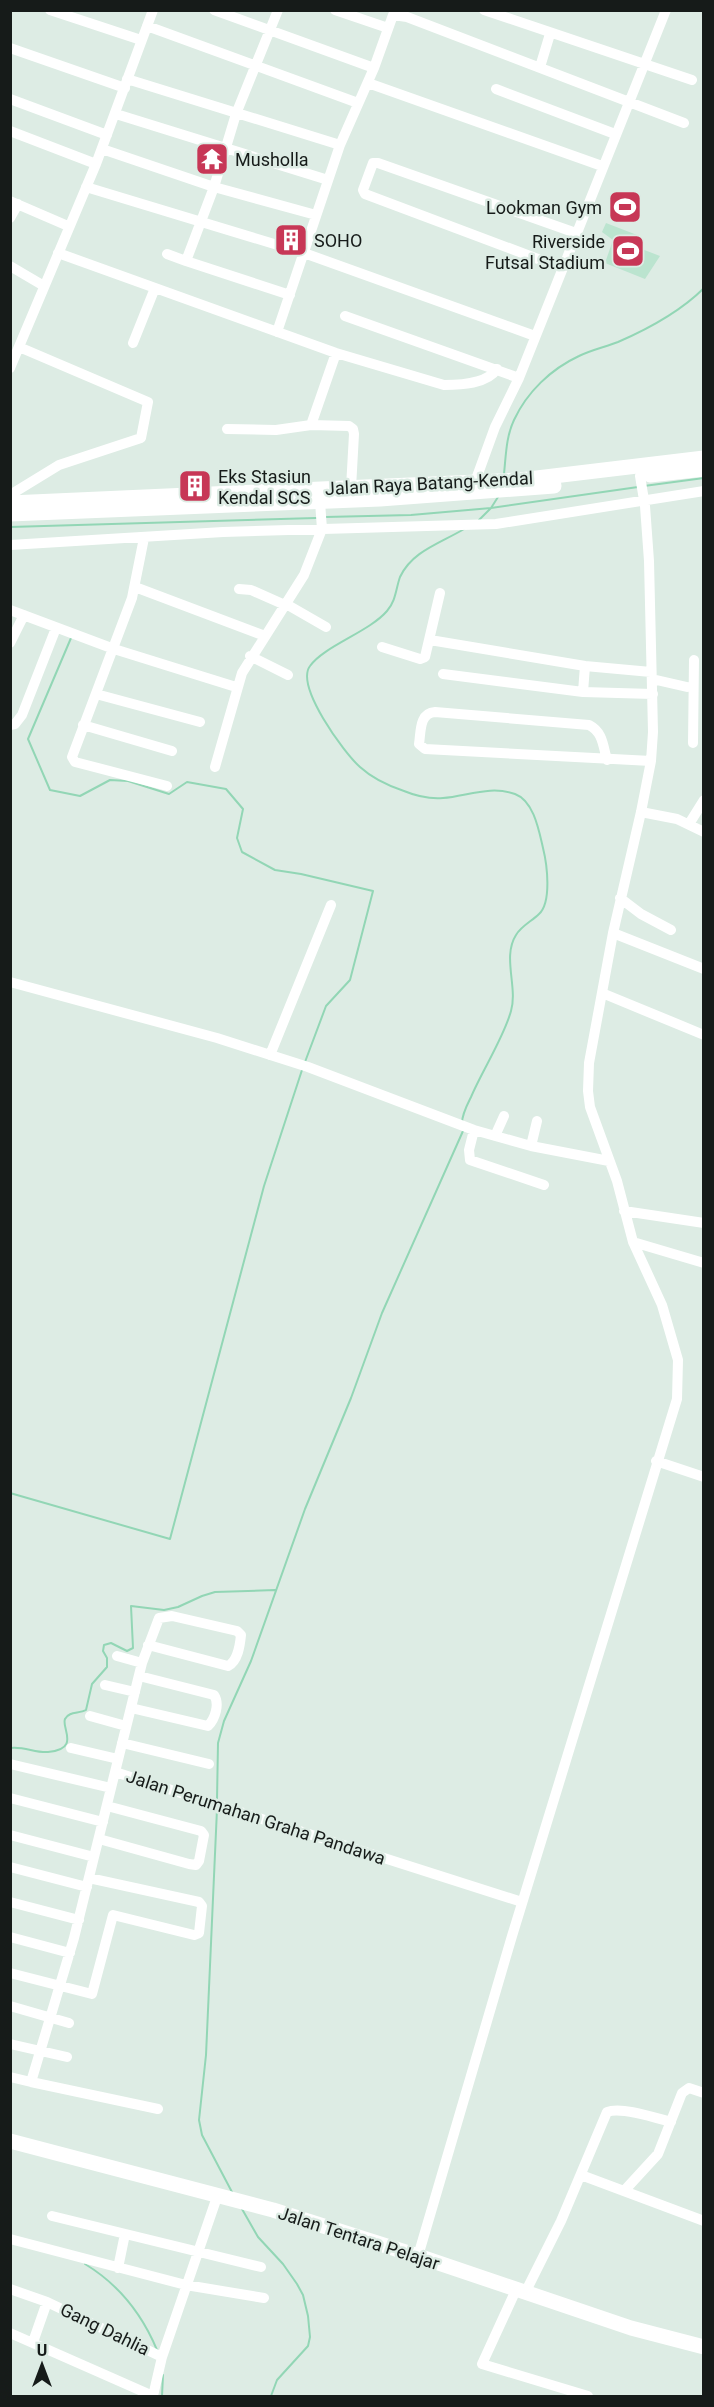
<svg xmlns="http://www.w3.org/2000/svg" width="714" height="2407" font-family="Roboto,sans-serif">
<rect width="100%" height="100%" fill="#ddece4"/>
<path fill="#bbe4cf" d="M606 223 637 235 634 246 660 256 645 279 605 263 613 240 602 232Z"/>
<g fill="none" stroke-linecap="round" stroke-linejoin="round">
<path stroke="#92d6b5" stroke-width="2" d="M504 474C506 455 506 437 514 420 527 392 551 369 579 356 591 350 605 347 618 342 648 329 681 311 704 288
M644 486 704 478
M325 517 411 515 491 508 638 487
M479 520 491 508 498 497
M10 527 316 518
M71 638 28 739 50 790 80 796 110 780 128 781 169 794 187 782 226 789 243 809 237 838 242 852 275 870 301 874 373 891 350 980 326 1006 305 1062
M462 1123C462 1114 467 1105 471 1097 482 1071 504 1037 511 1011 518 987 502 957 516 935 521 926 532 921 539 914 552 902 547 864 543 848 539 831 534 801 515 794 491 785 467 796 443 798 430 799 416 796 404 791 389 786 372 778 360 767 344 753 295 686 310 666 324 646 369 632 387 611 396 601 396 588 400 577 412 551 441 543 464 529
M10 1493 170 1539 264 1186 302 1070
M10 1748C24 1746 35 1753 48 1752 81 1749 61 1728 65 1719 69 1711 79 1714 86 1710L92 1684 107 1667V1658L103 1651 104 1645 111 1643 127 1651 133 1648 131 1606 164 1610 178 1607 202 1596 215 1592 275 1590
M217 1800 218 1743 224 1721 251 1661 305 1509 351 1398 382 1313 463 1131
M217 1809 206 2055 199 2120 202 2135 233 2194
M242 2209 258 2237 283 2264 297 2284 303 2295 308 2316 310 2337 308 2346 277 2380 271 2396
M85 2264C118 2284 142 2314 157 2350
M162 2396 163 2375"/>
<path stroke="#fff" stroke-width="10" d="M50 10 141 40
M214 10 374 68
M278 10 236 114 214 187 186 261 290 295
M335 10 388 28
M484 10 692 80
M147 26 358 103
M10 48 125 88
M540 67 550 34
M127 79 340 145
M368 83 602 166
M496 89 615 134
M10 99 107 135
M116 114 328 180
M10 131 96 164
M102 149 214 187 316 215
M86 187 304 253 535 336
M10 201 68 226
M10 218 18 204
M58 253 336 353 444 385C461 385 487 384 497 369
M167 254 186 261
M10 266 44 286
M562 268 365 194 363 190 373 163H378L576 233
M345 316 519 378
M277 332 340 145 374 68 393 15 407 17 684 123
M133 343 155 288
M10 368 96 164 153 10
M311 425 336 353
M227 429 276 430 311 425 349 426 353 429 354 434 351 488
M475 482 495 427 519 378 666 10
M10 495 59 465 141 438 148 402 19 347
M144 538 132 598 72 757 75 762 167 786
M10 545 223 532 496 524 704 491
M135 587 265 636
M239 589 251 590 285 605
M286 604 326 627
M10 610 114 649 236 687
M430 640 585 666
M10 643 24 615
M382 647 420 659 425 657 440 593
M250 656 288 675
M443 674 583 692 585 666 651 672
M652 679 687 687
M583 692 653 694
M96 694 200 722
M10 725 15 724 22 715 56 628
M83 725 172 751
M693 743 694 660
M607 760C603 746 603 732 589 725L435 712C419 713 421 732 419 744L425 749 651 761
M215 767 242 673 304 575 322 529 320 502
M641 812 677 819 704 832
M689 824 704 800
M620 898 641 914 671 930
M613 933 704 969
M10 982 217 1038 308 1067 474 1130 531 1146 609 1161
M602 993 704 1035
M270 1055 331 905
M474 1130 469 1150 470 1160 544 1185
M495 1136 504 1116
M531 1146 537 1121
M624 1211 704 1223
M633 1242 704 1263
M656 1461 704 1477
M148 1645 228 1666C238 1661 240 1645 241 1635L237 1631 172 1616 159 1618 142 1663 115 1772 522 1902
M117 1656 142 1663
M105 1685 135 1692
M131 1708 208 1726C215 1719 220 1704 214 1695L139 1676
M90 1716 126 1726
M122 1743 209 1764
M71 1748 118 1759
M10 1764 111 1788
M115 1772 74 1938 31 2082 158 2109
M10 1798 103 1822
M10 1835 94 1857
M99 1839 189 1864 196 1865 199 1861 204 1835 201 1831 107 1806
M10 1867 87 1887
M10 1902 79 1920
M10 1937 70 1953
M10 1973 92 1994 113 1915 194 1935 199 1933 202 1906 199 1902 89 1878
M10 2006 69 2023
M10 2044 67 2057
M10 2077 31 2082
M581 2175 704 2221
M624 2191 658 2154 682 2093 689 2088 704 2093
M52 2216 261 2267
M10 2239 186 2285 264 2298
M418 2256 512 1936 677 1399 678 1360 662 1305 633 1242 617 1181 590 1107 588 1091 589 1063 613 933 641 812 651 761 653 732 649 561 645 506 640 476
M118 2268 125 2234
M10 2289 47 2302 162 2357
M516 2290 482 2364 588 2396
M525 2293 561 2221 607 2112C621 2106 656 2118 671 2122
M10 2333 153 2396
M33 2342 47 2302
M153 2396 162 2357 217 2197"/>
<path stroke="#fff" stroke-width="15" d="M650 475 704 469
M10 503 520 480 704 458
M10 514 380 499 554 486
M10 2141 273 2210 418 2256 631 2328 704 2347"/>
</g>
<defs>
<symbol id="temple-square" viewBox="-11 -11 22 22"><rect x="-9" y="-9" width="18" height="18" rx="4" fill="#c73756" stroke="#ddece4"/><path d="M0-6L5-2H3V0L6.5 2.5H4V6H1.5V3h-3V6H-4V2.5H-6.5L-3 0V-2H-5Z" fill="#fff"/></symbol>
<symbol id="stadium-square" viewBox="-11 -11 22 22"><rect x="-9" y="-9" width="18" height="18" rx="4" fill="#c73756" stroke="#ddece4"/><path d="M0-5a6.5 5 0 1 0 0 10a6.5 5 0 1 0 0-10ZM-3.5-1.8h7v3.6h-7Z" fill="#fff"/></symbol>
<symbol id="building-square" viewBox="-11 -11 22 22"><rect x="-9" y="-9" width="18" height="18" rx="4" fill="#c73756" stroke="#ddece4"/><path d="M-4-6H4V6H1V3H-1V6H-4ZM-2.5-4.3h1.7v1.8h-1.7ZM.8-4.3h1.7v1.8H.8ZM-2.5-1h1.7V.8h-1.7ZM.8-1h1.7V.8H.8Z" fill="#fff"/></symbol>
</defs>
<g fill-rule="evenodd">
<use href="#temple-square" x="193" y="140" width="38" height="38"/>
<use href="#stadium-square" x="606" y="188" width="38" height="38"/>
<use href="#building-square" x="272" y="221" width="38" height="38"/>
<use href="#stadium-square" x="609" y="232" width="38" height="38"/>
<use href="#building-square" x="176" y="467" width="38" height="38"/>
</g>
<g text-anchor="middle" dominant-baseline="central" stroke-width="5" stroke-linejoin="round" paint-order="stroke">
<g font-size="18" fill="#161b19" stroke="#ddece4" text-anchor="start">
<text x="235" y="159">Musholla</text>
<text x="602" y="207" text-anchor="end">Lookman Gym</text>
<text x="314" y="240">SOHO</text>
<text x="605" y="241" text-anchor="end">Riverside<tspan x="605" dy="21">Futsal Stadium</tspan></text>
<text x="218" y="476">Eks Stasiun<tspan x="218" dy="21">Kendal SCS</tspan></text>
</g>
<g font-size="18" fill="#161b19" stroke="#ddece4">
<text transform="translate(429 483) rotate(-3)">Jalan Raya Batang-Kendal</text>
<text transform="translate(256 1817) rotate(18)">Jalan Perumahan Graha Pandawa</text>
<text transform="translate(359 2238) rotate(18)">Jalan Tentara Pelajar</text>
<text transform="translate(105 2329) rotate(26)">Gang Dahlia</text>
</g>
</g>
<rect width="714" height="2407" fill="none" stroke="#161b19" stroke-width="24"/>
<g transform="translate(42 2365)" stroke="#ddece4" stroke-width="4.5" paint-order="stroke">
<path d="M0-4.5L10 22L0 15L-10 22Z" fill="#161b19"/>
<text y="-9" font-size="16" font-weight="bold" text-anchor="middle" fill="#161b19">U</text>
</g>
</svg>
